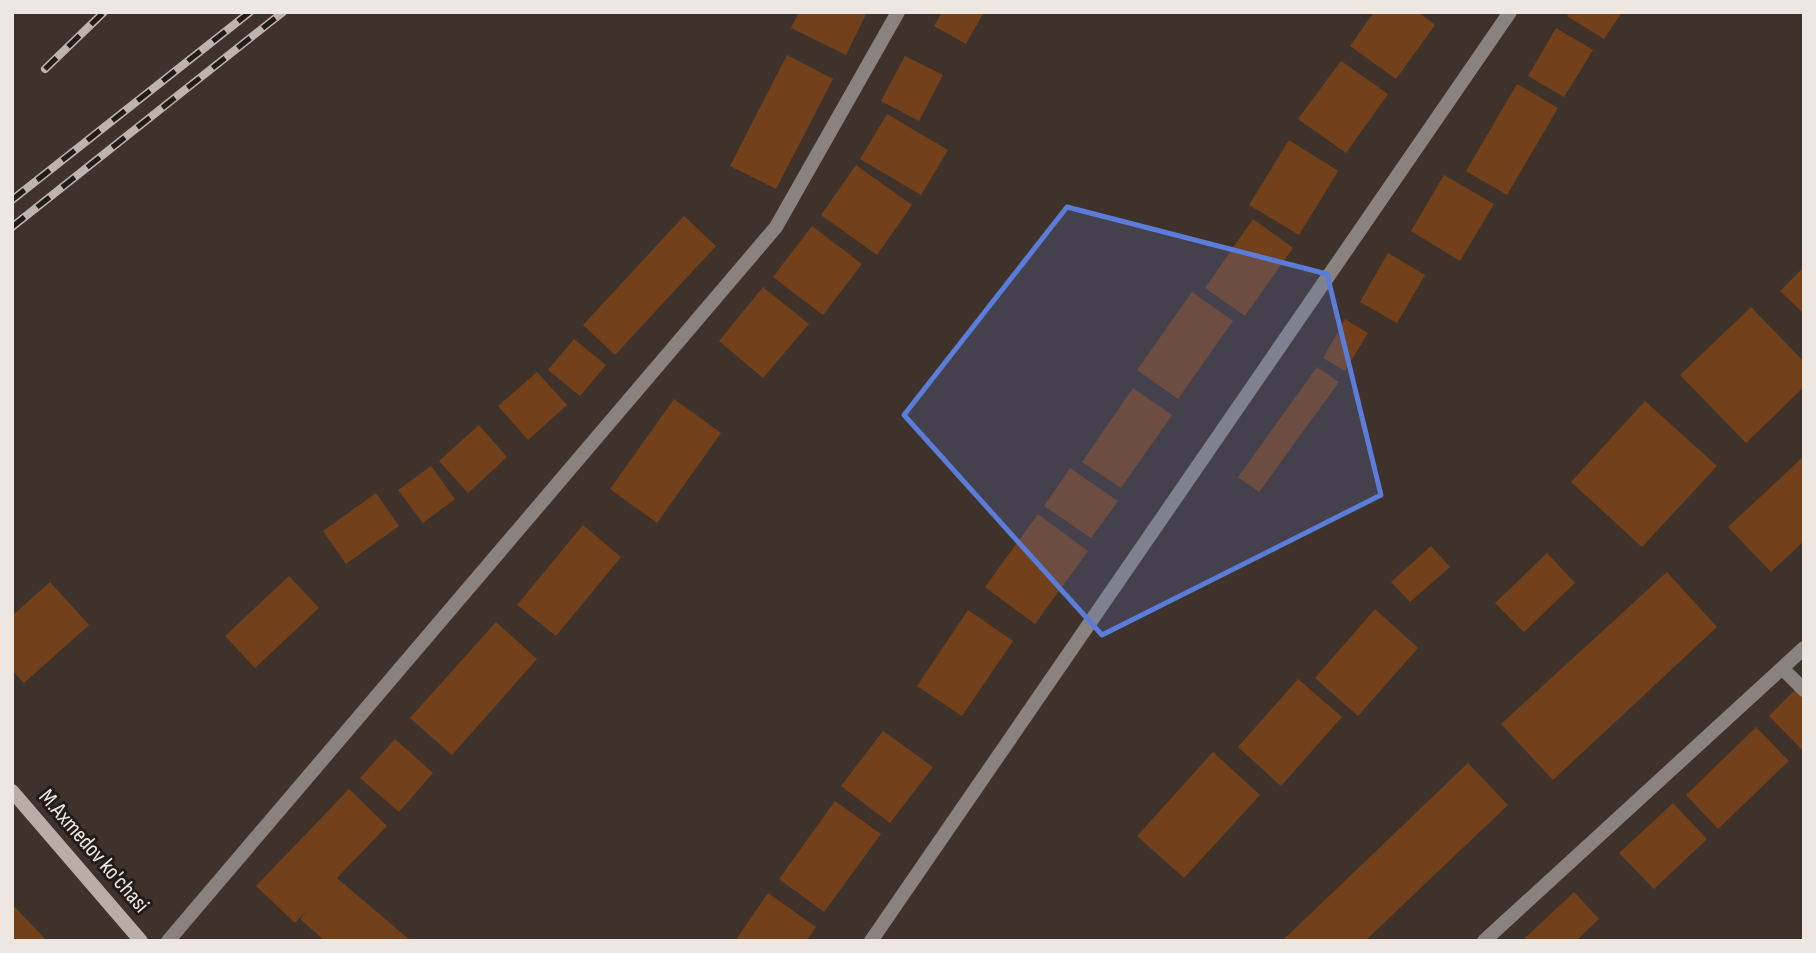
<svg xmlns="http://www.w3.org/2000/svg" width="1816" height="953" font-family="'Sofia Sans Condensed',sans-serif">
<rect width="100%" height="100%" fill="#3f322a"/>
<path fill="#72411b" d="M799 12H867L846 55 791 28Z
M942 12H984L966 44 934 26Z
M1374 12H1418L1435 25 1396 79 1350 46Z
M1570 12H1622L1604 39 1567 16Z
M1556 28 1593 50 1564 97 1528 76Z
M787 55 833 79 776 189 730 166Z
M905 56 943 75 919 121 881 101Z
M1341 61 1388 94 1346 153 1298 119Z
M1517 84 1558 108 1507 195 1466 171Z
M887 114 948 150 921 195 860 159Z
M1289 140 1338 171 1299 235 1249 205Z
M856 165 912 205 877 255 821 215Z
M1444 175 1494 204 1460 261 1411 231Z
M684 216 716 246 615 355 583 325Z
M1253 219 1293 248 1245 316 1205 288Z
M812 226 862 264 823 315 773 277Z
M1388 253 1425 275 1397 323 1360 302Z
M1804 267V314L1780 291Z
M763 287 809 324 763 378 719 341Z
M1192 292 1233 321 1178 399 1137 370Z
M1751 307 1804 362V387L1746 443 1680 375Z
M1345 319 1368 333 1345 371 1323 358Z
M574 339 606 365 580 396 548 370Z
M1317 367 1339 382 1259 492 1238 477Z
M537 372 567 405 528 440 498 406Z
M1133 388 1172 415 1121 488 1082 462Z
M674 399 721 433 657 523 610 489Z
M1645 401 1717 466 1642 547 1571 482Z
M479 425 507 457 468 493 439 461Z
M1804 456V541L1771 572 1728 527Z
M431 466 455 499 423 523 398 490Z
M1070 468 1118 501 1091 538 1044 506Z
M376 493 399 526 346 564 323 531Z
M1038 514 1088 551 1035 624 985 587Z
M583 525 621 557 556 636 517 605Z
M1431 546 1450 567 1410 602 1391 582Z
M1547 553 1575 583 1524 632 1495 603Z
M1667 572 1717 627 1553 780 1501 724Z
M289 576 319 608 255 668 225 636Z
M50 582 89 625 24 683 12 670V616Z
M1375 609 1418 648 1358 716 1315 678Z
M968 610 1013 641 962 716 917 686Z
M496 622 537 659 452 755 410 718Z
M1298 679 1342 717 1281 786 1238 747Z
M1798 687 1804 693V752L1769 716Z
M1756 727 1789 761 1718 829 1686 795Z
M883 731 933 767 890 823 841 786Z
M395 739 433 773 399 812 360 778Z
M1213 752 1260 795 1184 878 1137 836Z
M1468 763 1508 805 1365 941H1282Z
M349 789 387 826 337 878 411 941H325L300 919 307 910 295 923 256 886Z
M835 801 881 834 824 912 779 879Z
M1673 803 1707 839 1654 889 1619 853Z
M1574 892 1599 919 1576 941H1522Z
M768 893 816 927 806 941H735Z
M12 904 47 941H12Z"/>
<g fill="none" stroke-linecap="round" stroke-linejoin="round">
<path stroke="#89827e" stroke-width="14" d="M1782 668 1804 690
M168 941 776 227 898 12
M1484 941 1804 648"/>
<path stroke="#89827e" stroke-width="14" d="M871 941 1510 12"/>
<path stroke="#b8ada7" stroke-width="14" d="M12 791 141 941"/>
<defs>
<path id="rail" d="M45 69 104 12
M12 200 250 12
M12 227 283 12"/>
</defs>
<use href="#rail" stroke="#bdb4ad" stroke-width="8"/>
<use href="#rail" stroke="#211c18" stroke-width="5" stroke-dasharray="16" stroke-linecap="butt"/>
</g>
<path fill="#5c7cda" fill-opacity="0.2" stroke="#5c7cda" stroke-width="5" stroke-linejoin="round" d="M1067 207 1327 274 1381 495 1102 635 904 415Z"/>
<g text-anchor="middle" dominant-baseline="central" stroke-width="6" stroke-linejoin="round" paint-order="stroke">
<g font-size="23" fill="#eee6e0" stroke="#211c18">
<text transform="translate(94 851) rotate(49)">M.Axmedov ko'chasi</text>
</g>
</g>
<rect width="1816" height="953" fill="none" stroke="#eee6e0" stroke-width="28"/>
</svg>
